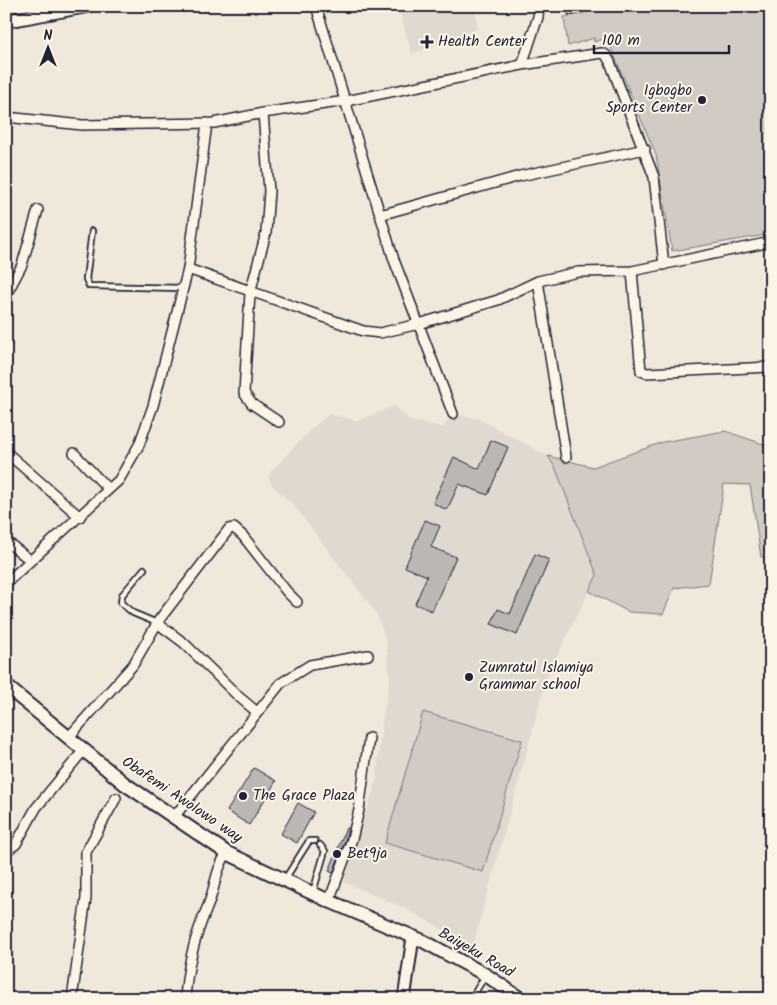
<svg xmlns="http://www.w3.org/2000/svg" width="777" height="1005" font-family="Kalam,sans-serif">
<rect width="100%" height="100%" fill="#efe8db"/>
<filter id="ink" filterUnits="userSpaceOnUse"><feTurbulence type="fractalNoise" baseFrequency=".02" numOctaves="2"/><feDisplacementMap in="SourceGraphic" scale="10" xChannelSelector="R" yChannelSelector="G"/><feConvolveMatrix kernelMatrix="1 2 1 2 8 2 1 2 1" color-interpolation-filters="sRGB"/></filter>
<g filter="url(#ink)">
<path fill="#e0d9cf" d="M398 6H474L478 29 412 54Z
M394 405 411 421 443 427 453 414 479 419 548 456 555 467 597 575 548 674 473 946 408 910 344 882 376 782 381 729 390 679 386 641 377 614 296 508 271 484 268 475 311 429 329 414 359 421Z"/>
<path fill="#d1cbc3" stroke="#7a767f" d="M618 6H771V234L672 251 656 155 607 38 594 42V38L568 46 564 17Z
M725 431 766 445 771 451V558L761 557 750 485 724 484 709 584 674 588 663 614 629 612 589 591 597 575 555 467 548 456 593 467 663 442Z
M423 712 522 740 483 872 385 843Z"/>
<path fill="#bcb7b3" stroke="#22223b" d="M491 440 508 447 488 495 459 484 447 510 433 503 454 457 479 469Z
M425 520 440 526 431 547 456 557 432 611 415 604 427 576 405 567Z
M535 554 549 560 517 635 491 624 498 609 510 614Z
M254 768 276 781 249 825 227 811Z
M298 803 314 812 297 843 281 834Z
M346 828H348L346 837 333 873 329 871Z"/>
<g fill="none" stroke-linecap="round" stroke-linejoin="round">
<defs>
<path id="service" d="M571 12 596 6
M92 231 86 279 89 286 183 288
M144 569 122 595 121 603 133 613 157 623
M6 701 12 692
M285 879 309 841H315
M313 892 325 851 320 845
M471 999 485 976"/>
<path id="minor" d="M316 6 394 260 453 414
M522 65 538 17 539 6
M263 113 269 191 266 233 250 293 244 393 252 404 279 422
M6 117 82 125 214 123 263 113 346 101 522 65 602 53 606 55 610 62 654 177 664 265
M380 215 520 176 645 149
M188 269 363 331 380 333 419 324 498 300 538 281 578 272 632 271 771 242
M632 271 641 371 647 373 771 367
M538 281 566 457
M6 295 22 265 38 210
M6 452 80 517
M74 453 108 489
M6 541 30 560
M6 583 119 480 139 445 153 406 188 269 207 123
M157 623 184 643 239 697 257 712
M68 738 133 665 159 620 229 529 234 528 243 536 287 592 297 602
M174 817 281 683 310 665 368 655
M6 851 16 844 36 808 83 751
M329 901 352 839 359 810 369 738
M72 999 86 898V852L116 798
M185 999C187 968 195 936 207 908 215 890 215 870 227 853"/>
<path id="tertiary" d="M404 999 413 937"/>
<path id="secondary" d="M6 21 87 6
M6 686 125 784 227 853 329 901 423 941 486 975 521 999"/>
</defs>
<use href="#service" stroke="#22223b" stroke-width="8"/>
<use href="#minor" stroke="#22223b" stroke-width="12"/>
<use href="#tertiary" stroke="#22223b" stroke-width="15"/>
<use href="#secondary" stroke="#22223b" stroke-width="16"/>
<use href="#service" stroke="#fcf5e5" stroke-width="4.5"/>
<use href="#minor" stroke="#fcf5e5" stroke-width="9"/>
<use href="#tertiary" stroke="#fcf5e5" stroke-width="11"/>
<use href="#secondary" stroke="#fcf5e5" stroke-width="12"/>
</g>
</g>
<g fill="#22223b" stroke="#fcf5e5" stroke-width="2">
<path d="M424.5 34.5h5v5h5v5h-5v5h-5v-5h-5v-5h5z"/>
<circle cx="702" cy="100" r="5"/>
<circle cx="469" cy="677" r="5"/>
<circle cx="243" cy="796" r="5"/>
<circle cx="337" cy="854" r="5"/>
</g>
<g text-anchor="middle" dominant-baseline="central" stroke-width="4" stroke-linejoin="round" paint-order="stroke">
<g font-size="15" fill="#22223b" stroke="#fcf5e5" text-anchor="start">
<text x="438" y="42">Health Center</text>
<text x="692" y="91" text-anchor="end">Igbogbo<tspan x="692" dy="17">Sports Center</tspan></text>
<text x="479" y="668">Zumratul Islamiya<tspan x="479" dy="17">Grammar school</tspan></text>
<text x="253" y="796">The Grace Plaza</text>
<text x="347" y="854">Bet9ja</text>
</g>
<g font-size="15" fill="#22223b" stroke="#fcf5e5">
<text transform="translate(182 800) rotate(34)">Obafemi Awolowo way</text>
<text transform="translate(476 953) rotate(30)">Baiyeku Road</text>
</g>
</g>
<rect width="777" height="1005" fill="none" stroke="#fcf5e5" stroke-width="25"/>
<rect x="12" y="12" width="752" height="980" fill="none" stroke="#22223b" stroke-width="2" filter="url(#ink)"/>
<g transform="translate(48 48)" stroke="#fcf5e5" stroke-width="4" paint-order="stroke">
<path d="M0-4L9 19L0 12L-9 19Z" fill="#22223b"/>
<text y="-8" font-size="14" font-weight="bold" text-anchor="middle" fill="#22223b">N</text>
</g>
<path d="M594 45v8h135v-8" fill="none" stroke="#22223b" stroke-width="2.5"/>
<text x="602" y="45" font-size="15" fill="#22223b" stroke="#fcf5e5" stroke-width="4" paint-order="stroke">100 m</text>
</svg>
